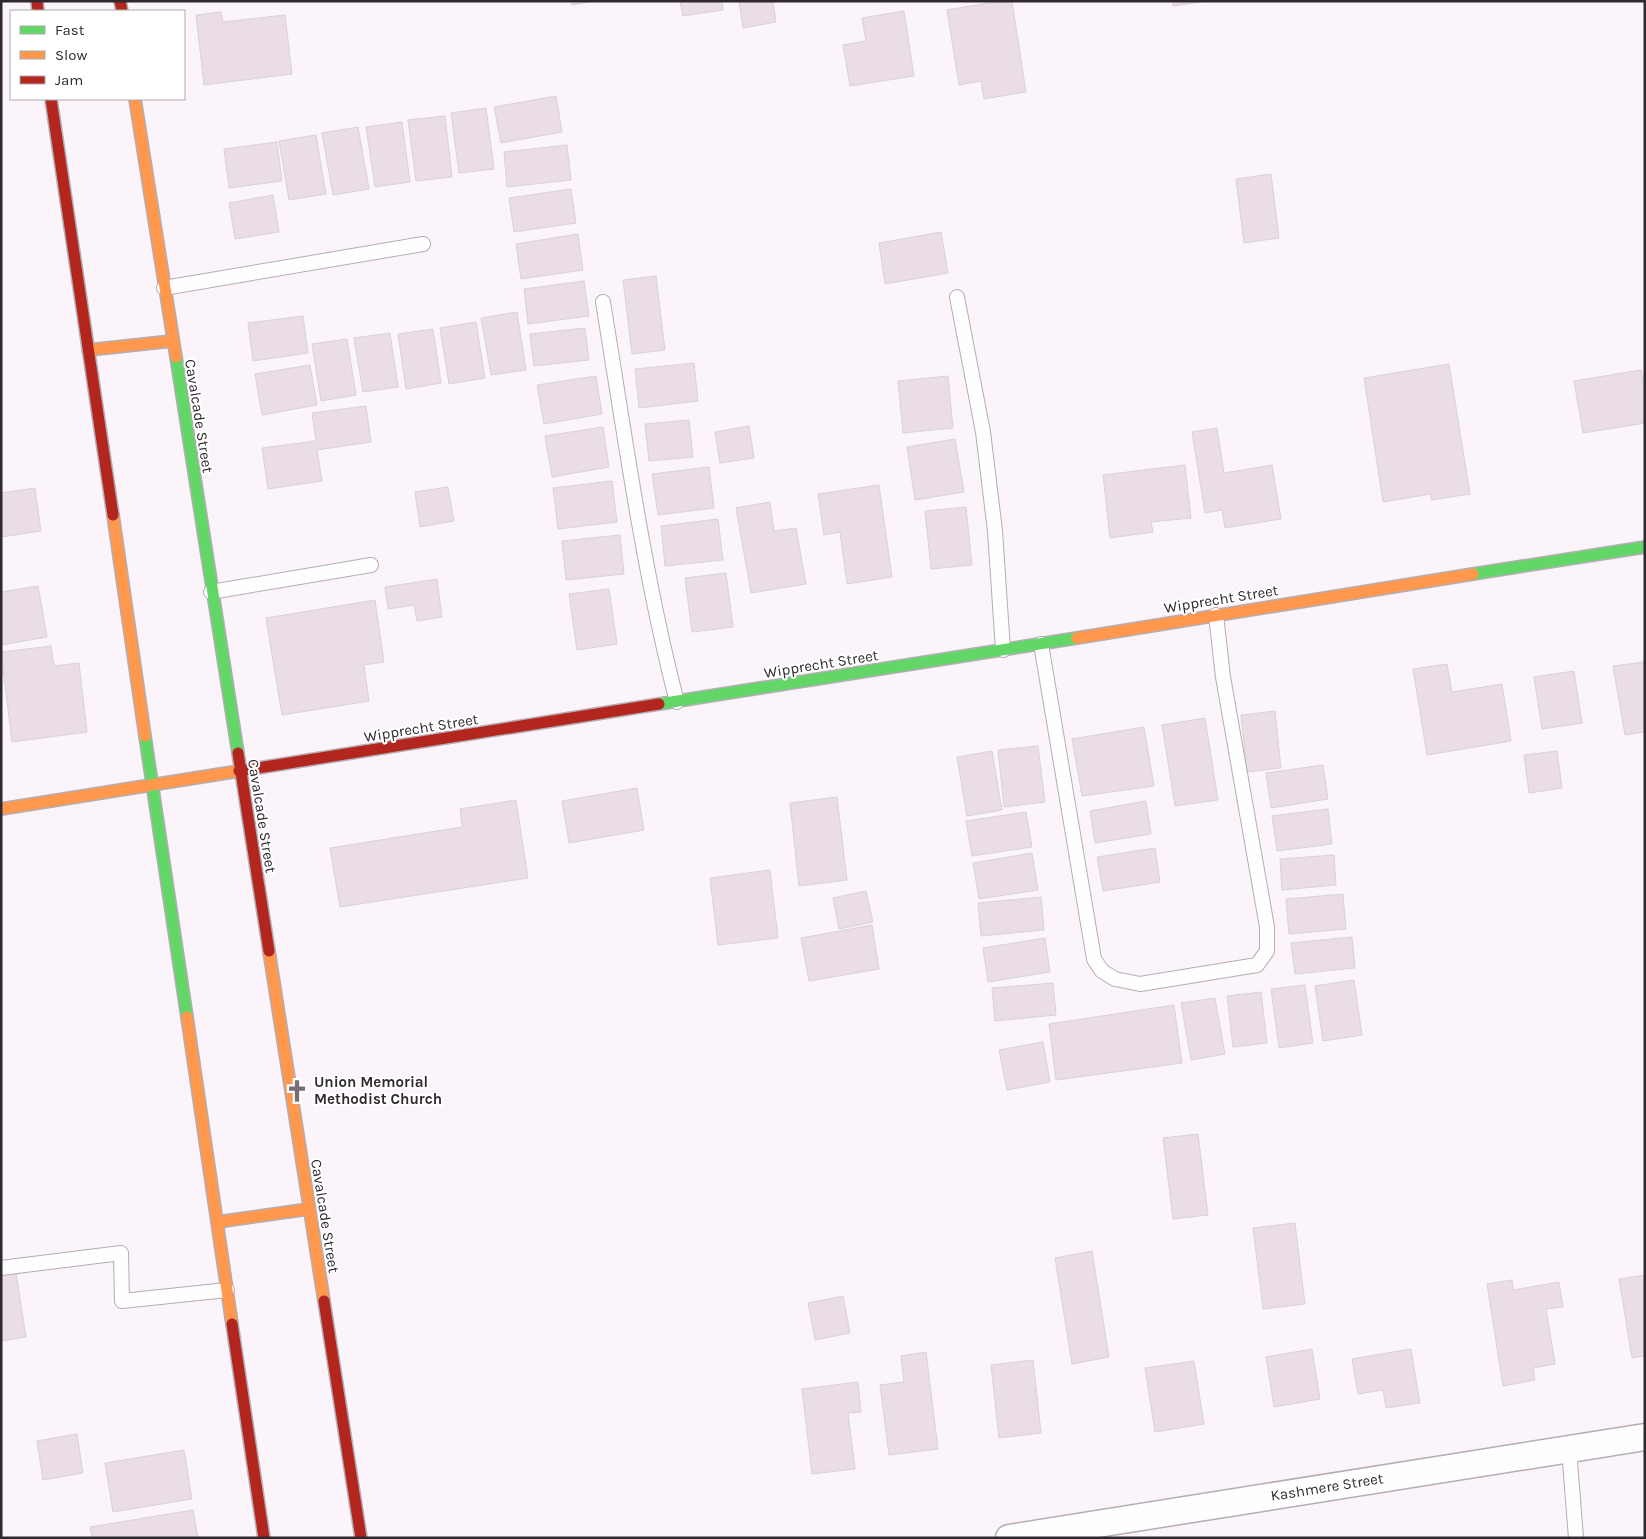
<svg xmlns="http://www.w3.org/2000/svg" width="1646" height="1539" font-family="Karla,sans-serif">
<rect width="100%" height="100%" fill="#fbf5fb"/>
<path fill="#eadde5" stroke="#d8d2d7" d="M571 1H594L572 5Z
M680 1H722L723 10 683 16Z
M739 1H773L776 22 743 28Z
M1000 1H1012L1026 92 984 99 981 81 959 85 947 10Z
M1173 1H1207L1173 6Z
M904 11 914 76 850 86 843 45 866 41 862 18Z
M221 12 223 22 285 15 292 74 204 85 196 15Z
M556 96 562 132 501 143 494 107Z
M486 108 494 169 459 173 451 113Z
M445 116 452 177 416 181 408 120Z
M402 122 410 182 375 187 366 127Z
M358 127 369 189 333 195 322 133Z
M316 135 326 194 289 200 279 141Z
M277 142 282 181 229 188 224 149Z
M567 145 571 180 507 187 504 152Z
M1271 174 1279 238 1244 243 1236 179Z
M571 189 576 223 514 232 509 198Z
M273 195 279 232 235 239 229 203Z
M941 232 948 273 885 284 879 243Z
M578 234 583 270 521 279 516 244Z
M656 276 665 350 632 354 623 280Z
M584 281 589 316 528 324 524 289Z
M517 312 526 370 491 375 481 318Z
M303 316 308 353 253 361 248 323Z
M476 322 485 378 449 384 440 328Z
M585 328 589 360 534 366 530 334Z
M433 329 441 383 406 389 398 334Z
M390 333 398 387 363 392 354 338Z
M347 339 356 395 321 401 312 344Z
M694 363 698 401 639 408 635 369Z
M1449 364 1470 494 1431 500V494L1383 502 1364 378Z
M310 365 317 405 262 415 255 374Z
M1641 370 1645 391V423L1583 433 1574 381Z
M596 376 602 414 544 424 537 385Z
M948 376 953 428 903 433 898 381Z
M366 406 371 442 317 450 322 481 268 489 262 448 316 441 312 413Z
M689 420 693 457 649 461 645 424Z
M749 426 754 458 720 463 715 432Z
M603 427 609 467 552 477 545 436Z
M1217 428 1224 473 1272 465 1281 519 1225 528 1222 510 1205 513 1192 432Z
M955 439 964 492 915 500 907 447Z
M1185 465 1191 518 1151 522 1153 532 1110 538 1103 475Z
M709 467 714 508 658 515 652 474Z
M612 481 617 522 558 529 553 488Z
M879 485 892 577 847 584 840 532 824 535 818 494Z
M448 487 454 521 420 527 415 492Z
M35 488 41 531 1 537V493Z
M770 502 774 531 796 528 806 584 751 593 736 508Z
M966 507 972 565 931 569 925 511Z
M718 519 723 560 665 566 661 526Z
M620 535 624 574 566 580 562 541Z
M726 573 733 627 692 632 685 578Z
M437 579 442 617 417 621 414 605 388 609 385 587Z
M38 586 47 637 1 645V592Z
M609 589 617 644 577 650 569 594Z
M375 600 384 662 364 665 369 701 282 715 266 618Z
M51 646 54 666 79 663 87 732 12 742 1 652Z
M1645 662V732L1625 735 1613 666Z
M1447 664 1452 692 1502 684 1511 741 1427 755 1413 669Z
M1574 671 1582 723 1542 729 1534 677Z
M1275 711 1281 768 1247 772 1241 715Z
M1205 718 1218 800 1175 806 1162 725Z
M1144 727 1154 786 1082 796 1072 739Z
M1038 746 1045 802 1004 807 998 750Z
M992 751 1002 810 967 816 957 757Z
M1557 751 1562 788 1529 793 1524 755Z
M1323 765 1328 799 1271 808 1266 773Z
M637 788 644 830 569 843 562 801Z
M837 797 847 880 799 886 790 803Z
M516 800 528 878 340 907 330 848 462 827 460 809Z
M1146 801 1151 834 1095 843 1090 811Z
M1328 809 1332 844 1277 851 1272 816Z
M1026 812 1032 847 972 856 966 821Z
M1155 848 1160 882 1103 891 1097 857Z
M1032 853 1038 890 979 899 973 863Z
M1334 855 1336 885 1282 890 1280 859Z
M770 870 778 938 718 945 710 878Z
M866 891 873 922 839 929 833 898Z
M1343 894 1346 929 1289 934 1286 899Z
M1041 897 1044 930 981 936 978 903Z
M872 925 879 969 809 981 801 938Z
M1352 937 1355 968 1295 974 1291 943Z
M1045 938 1050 972 988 982 983 948Z
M1354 980 1362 1035 1323 1041 1315 986Z
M1053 983 1056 1015 995 1021 992 988Z
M1305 985 1313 1043 1279 1048 1271 989Z
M1261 992 1267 1043 1233 1047 1227 996Z
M1215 998 1225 1054 1191 1060 1181 1003Z
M1174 1005 1182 1063 1056 1080 1049 1024Z
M1043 1042 1050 1082 1007 1090 999 1050Z
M1198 1134 1208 1215 1173 1219 1163 1138Z
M1295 1223 1305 1304 1263 1309 1253 1228Z
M1092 1251 1109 1357 1072 1364 1055 1258Z
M16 1273 26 1337 1 1341V1275Z
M1645 1275V1356L1632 1358 1619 1279Z
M1512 1280 1513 1290 1559 1282 1563 1307 1546 1309 1555 1364 1533 1368 1535 1380 1503 1386 1487 1284Z
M843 1296 850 1333 815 1340 808 1303Z
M1312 1349 1320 1399 1274 1407 1266 1357Z
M1411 1349 1420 1403 1386 1408 1383 1390 1358 1394 1352 1359Z
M926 1352 938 1449 889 1455 880 1385 904 1382 901 1356Z
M1033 1360 1041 1433 999 1438 991 1365Z
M1194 1361 1204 1424 1155 1432 1145 1368Z
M858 1382 861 1412 848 1413 855 1469 812 1474 802 1389Z
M77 1434 83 1473 43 1480 37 1441Z
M184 1450 192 1499 113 1512 105 1463Z
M193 1510 198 1538H92L90 1527Z"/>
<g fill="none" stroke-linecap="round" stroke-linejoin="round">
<defs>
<path id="lane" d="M164 288 423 244
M957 297 983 432 995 531 1003 650
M603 302C625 436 643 571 677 702
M211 592 371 565
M1041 644 1094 959 1102 971 1115 979 1140 984 1257 965 1267 951V927L1223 677 1216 615
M1 1268 121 1253 122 1301 227 1290
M1569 1449 1576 1538"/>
<path id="street" d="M1009 1538 1645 1437"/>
<path id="fast" d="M176 357 238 753
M1473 574 1645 547
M659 704 1077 638
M145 736 187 1017"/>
<path id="slow" d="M135 99 176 357
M88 350 172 341
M113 515 145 736
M1077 638 1473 574
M1 809 239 771
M269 951 324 1301
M187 1017 232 1324
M217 1222 309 1209"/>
<path id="jam" d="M37 1 38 11
M120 1 122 11
M51 99 113 515
M238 753 269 951
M239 771 659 704
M324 1301 361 1538
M232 1324 264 1538"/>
</defs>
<use href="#lane" stroke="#b4aeb4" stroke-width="16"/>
<use href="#street" stroke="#b4aeb4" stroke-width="29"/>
<use href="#fast" stroke="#b4aeb4" stroke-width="14"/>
<use href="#slow" stroke="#b4aeb4" stroke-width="14"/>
<use href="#jam" stroke="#b4aeb4" stroke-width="14"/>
<use href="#lane" stroke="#fefefe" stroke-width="14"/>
<use href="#street" stroke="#fefefe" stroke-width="26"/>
<use href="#fast" stroke="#63d668" stroke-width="11"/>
<use href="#slow" stroke="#ff974d" stroke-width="11"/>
<use href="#jam" stroke="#b3261e" stroke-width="11"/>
</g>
<defs>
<symbol id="church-bare" viewBox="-9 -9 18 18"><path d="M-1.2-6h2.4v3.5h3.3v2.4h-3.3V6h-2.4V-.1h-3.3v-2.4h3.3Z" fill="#767076" stroke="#fff" stroke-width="2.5" paint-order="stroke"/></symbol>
</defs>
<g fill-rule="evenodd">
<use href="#church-bare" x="281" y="1075" width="32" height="32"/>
</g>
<g text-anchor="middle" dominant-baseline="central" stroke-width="4" stroke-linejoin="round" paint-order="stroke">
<g font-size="15" fill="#2f292f" stroke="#fff">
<text transform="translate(199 416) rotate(81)">Cavalcade Street</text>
<text transform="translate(1221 599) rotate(-9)">Wipprecht Street</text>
<text transform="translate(821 664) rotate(-9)">Wipprecht Street</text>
<text transform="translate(421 728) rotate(-9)">Wipprecht Street</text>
<text transform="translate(262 816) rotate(81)">Cavalcade Street</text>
<text transform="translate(325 1216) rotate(81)">Cavalcade Street</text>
<text transform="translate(1327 1487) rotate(-9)">Kashmere Street</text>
</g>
<g font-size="15" font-weight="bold" fill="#2f292f" stroke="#fff" text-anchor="start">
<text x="314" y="1082">Union Memorial<tspan x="314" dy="17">Methodist Church</tspan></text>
</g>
</g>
<rect width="1646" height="1539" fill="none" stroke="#2f292f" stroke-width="5"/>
<rect x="10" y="10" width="175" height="90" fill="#ffffff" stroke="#aca9ac"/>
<rect x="20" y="26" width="25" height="8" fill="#63d668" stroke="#aca9ac"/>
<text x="55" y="35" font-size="15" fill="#2f292f">Fast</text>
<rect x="20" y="51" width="25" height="8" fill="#ff974d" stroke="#aca9ac"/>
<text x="55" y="60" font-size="15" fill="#2f292f">Slow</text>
<rect x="20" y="76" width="25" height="8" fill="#b3261e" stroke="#aca9ac"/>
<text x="55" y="85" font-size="15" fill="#2f292f">Jam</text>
</svg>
